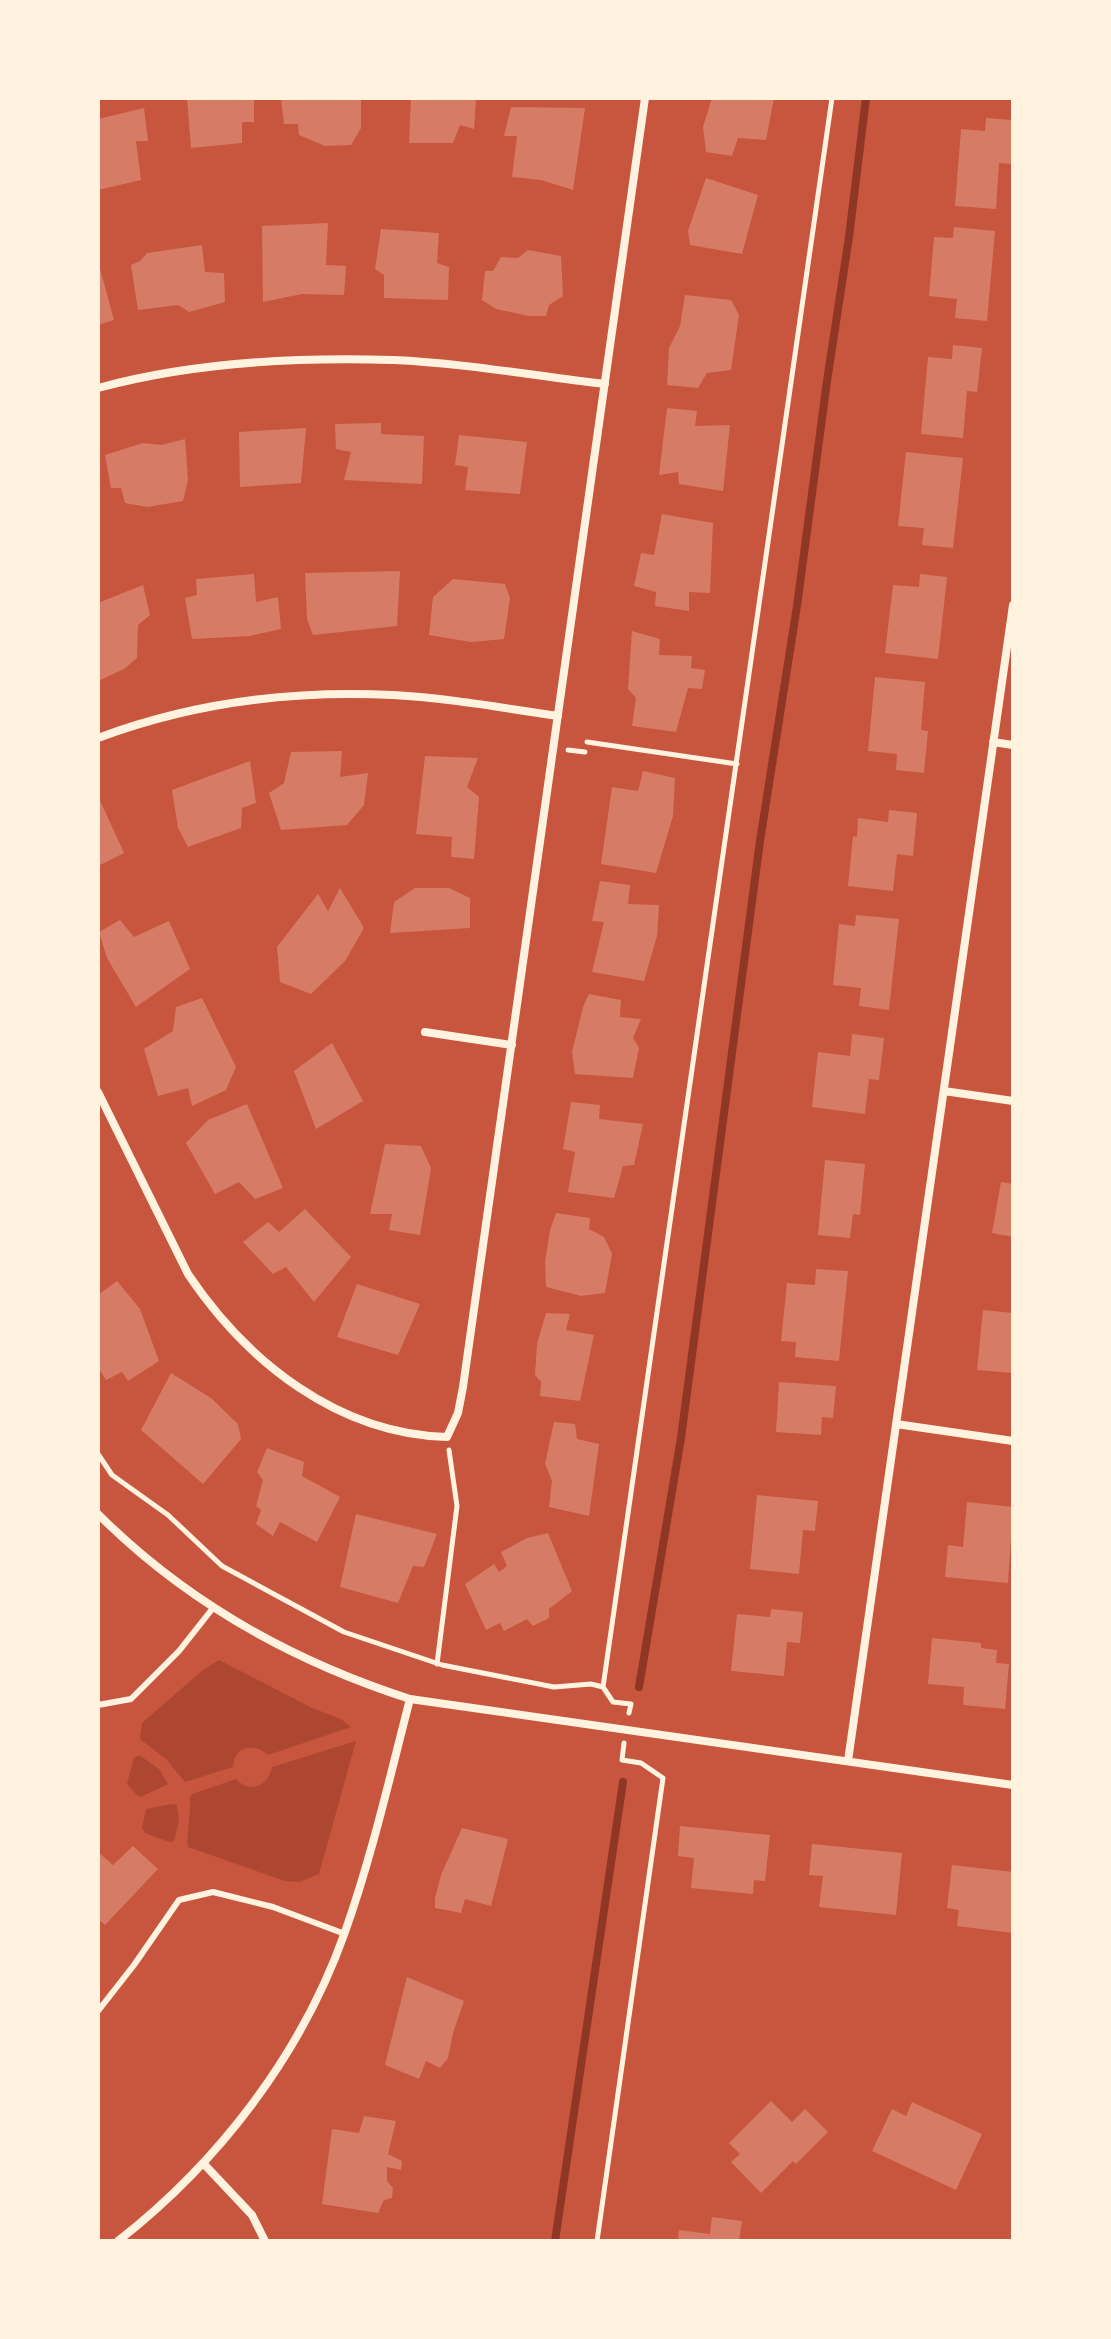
<svg xmlns="http://www.w3.org/2000/svg" width="1111" height="2339" font-family="Helvetica,sans-serif">
<rect width="100%" height="100%" fill="#c8553d"/>
<path fill="#ae4732" d="M219 1660 312 1708 341 1719 351 1727 268 1755C254 1742 234 1746 233 1767L185 1782 166 1759 140 1739 142 1723 203 1670Z
M356 1741 319 1874 299 1882 285 1881 188 1847C186 1838 191 1812 190 1798L192 1794 236 1779C249 1794 269 1786 272 1767Z
M139 1755 159 1769 168 1784 141 1797 138 1796 127 1784 134 1758Z
M172 1804 177 1805 179 1821 174 1841 169 1842 145 1833 142 1828 146 1809Z"/>
<g fill="none" stroke-linecap="round" stroke-linejoin="round">
<path stroke="#8f3625" stroke-width="8" d="M639 1687 681 1438 760 841 797 606 827 381 849 237 866 98
M555 2241 623 1782"/>
</g>
<path fill="#d67c66" d="M187 98H254V122H242V143L191 148Z
M281 98H361V128L351 145 325 146 299 135 298 124H284Z
M411 98H476L474 129 460 125 453 143H409Z
M712 98H774L766 140 738 138 732 156 706 152 703 127Z
M511 107 585 108 573 190 541 180 512 177 517 136H504Z
M144 108 148 141H136L141 180 98 190V119Z
M986 118 1013 120 1012 164 999 163 996 209 955 206 961 129 985 131Z
M706 178 758 195 742 254 690 245 688 231Z
M328 223 326 265 346 266 344 295 302 294 263 302 262 226Z
M954 227 995 231 987 321 955 318 957 299 929 296 934 237 953 238Z
M381 229 439 233 437 263 449 267 448 300 384 298V275L375 269Z
M202 245 205 272 224 273 225 302 189 312 178 305 138 310 131 265 140 261 147 253Z
M528 250 561 256 563 296 549 305 546 316H529L496 309 482 300 485 271H493L501 257 518 258Z
M98 261 114 320 98 325Z
M685 295 731 300 739 315 731 370 707 373 698 388 667 385 669 348 680 326Z
M953 345 982 348 977 392 967 391 963 438 921 434 928 357 952 359Z
M667 408 697 411 695 426 730 425 723 491 679 484 678 472 659 475Z
M381 423V434L424 436 422 484 344 480 351 452 336 449 335 424Z
M306 428 301 483 240 487 239 432Z
M459 435 527 442 520 494 465 490 468 467 455 465Z
M185 439 188 480 183 501 147 507 125 503 121 488H111L105 455 143 443 161 445Z
M906 452 963 458 953 548 922 545 924 528 898 526Z
M662 514 713 523 710 593 689 592V611L655 606 656 592 634 586 641 553 654 555Z
M400 571 397 626 313 635 307 619 305 573Z
M254 574 256 602 278 597 281 629 250 636 192 639 185 598 197 595 196 579Z
M920 574 947 577 938 659 885 653 893 585 919 587Z
M453 579 505 584 510 598 504 639 471 642 429 635 433 597Z
M143 585 150 615 138 625 137 658 124 669 98 681V603Z
M632 631 660 639 659 655 692 656 691 668 705 670 702 689 688 688 676 732 632 726 636 698 628 689Z
M875 677 925 682 921 730 928 731 924 773 896 770 897 754 868 751Z
M342 751 340 777 368 773 364 805 347 825 281 830 269 793 284 783 291 752Z
M425 756 478 758 467 787 479 797 474 859 451 857 452 837 416 834Z
M250 761 256 803 242 808 241 828 188 847 178 828 172 790Z
M643 771 675 778 673 816 656 873 601 864 612 787 638 791Z
M98 796 124 853 98 866Z
M889 810 917 813 913 856 897 854 893 891 848 886 853 836 857 837 858 818 888 822Z
M600 881 630 885 628 904 659 905 657 936 644 981 592 972 604 922 592 921Z
M340 888 364 928 345 961 311 994 280 982 277 947 318 894 328 911Z
M415 888H449L470 898V928L390 933 394 902Z
M856 915 899 919 889 1010 859 1006 861 988 833 985 839 924 855 926Z
M120 920 134 937 169 921 190 969 136 1007 107 958 99 932Z
M589 994 621 1000 620 1017 641 1019 633 1038 639 1048 633 1078 575 1074 572 1052 583 1007Z
M202 998 236 1067 226 1090 192 1106 188 1088 158 1096 144 1049 173 1031 176 1007Z
M852 1034 884 1038 879 1080 869 1079 865 1114 812 1107 818 1052 850 1056Z
M332 1043 363 1101 316 1129 294 1071Z
M571 1102 600 1105 599 1119 643 1124 634 1165 623 1166 614 1198 568 1192 575 1152 563 1149Z
M247 1104 283 1188 255 1199 239 1182 215 1194 186 1143 208 1120Z
M385 1144 421 1146 431 1168 420 1235 389 1230 392 1214H370Z
M825 1160 865 1164 860 1215 853 1214 850 1238 818 1235Z
M1001 1182 1013 1184V1237L992 1233Z
M305 1209 351 1257 314 1302 286 1267 273 1274 243 1242 268 1222 279 1232Z
M556 1213 590 1218 589 1229 604 1237 612 1254 605 1293 581 1296 546 1287 545 1262 550 1230Z
M816 1269 848 1271 839 1361 795 1357 796 1342 781 1341 787 1283 815 1285Z
M117 1281 140 1309 159 1361 128 1381 122 1372 106 1380 98 1367V1295Z
M357 1284 420 1304 398 1355 337 1337Z
M983 1310 1013 1313V1373L977 1370Z
M546 1313 570 1314 566 1330 594 1335 580 1401 540 1396 541 1382 535 1375 537 1344Z
M171 1373 211 1398 238 1424 241 1439 203 1484 141 1430Z
M779 1382 836 1386 833 1418 822 1417 821 1435 776 1432Z
M554 1422 575 1424 577 1439 599 1444 589 1516 549 1507 552 1481 545 1464Z
M267 1448 304 1462 302 1476 340 1497 317 1542 280 1522 273 1536 256 1524 261 1510 256 1506 263 1480 257 1472Z
M757 1495 818 1501 815 1531 803 1530 799 1574 750 1569Z
M967 1502 1013 1507 1008 1583 945 1577 948 1545 963 1547Z
M356 1514 437 1534 424 1567 413 1566 398 1603 340 1587Z
M548 1533 572 1591 549 1609V1618L533 1626 527 1619 504 1631 500 1623 486 1630 465 1584 494 1564 499 1572 507 1566 501 1552 527 1538Z
M771 1609 803 1612 800 1643 787 1642 784 1676 731 1671 737 1614 770 1617Z
M932 1638 981 1643V1648L997 1650 996 1663 1009 1664 1005 1709 963 1705 964 1687 928 1684Z
M680 1826 770 1835 765 1881 754 1880 753 1894 691 1888 694 1858 678 1856Z
M462 1828 508 1839 491 1906 465 1899 461 1913 435 1908V1898L441 1875Z
M812 1844 902 1853 896 1915 819 1907 823 1876 809 1875Z
M133 1846 158 1869 105 1925 98 1919V1852L113 1865Z
M952 1865 1013 1872V1933L957 1926 959 1910 947 1908Z
M407 1977 464 2001 453 2033 448 2058 440 2068 426 2061 419 2079 385 2065Z
M771 2101 792 2122 805 2109 828 2132 796 2164 793 2161 761 2193 731 2162 740 2154 729 2143Z
M912 2102 982 2134 956 2190 872 2151 892 2109 906 2116Z
M364 2116 396 2121 388 2154 402 2161 401 2170 387 2167V2181L393 2188 392 2198 384 2200 378 2213 322 2204 332 2129 359 2133Z
M712 2217 742 2221 739 2241H678L679 2230 710 2234Z"/>
<g fill="none" stroke-linecap="round" stroke-linejoin="round">
<path stroke="#fff3e0" stroke-width="5" d="M587 742 737 764
M568 750 585 752
M98 1454 112 1475 168 1515 222 1566 344 1632 442 1665 554 1687 591 1684 603 1687
M437 1664 457 1506 449 1450
M629 1713 631 1704 613 1702 603 1687 832 98
M597 2241 663 1778 641 1763 622 1760 624 1743"/>
<path stroke="#fff3e0" stroke-width="6" d="M98 1705 131 1699 179 1651 213 1608
M98 2011 134 1965 179 1900 213 1892 273 1907 345 1934"/>
<path stroke="#fff3e0" stroke-width="8" d="M98 388C193 362 296 357 393 360 464 363 535 376 605 384
M98 738C194 702 291 690 393 695 448 698 503 708 558 716
M993 742 1013 745
M425 1032 512 1045
M944 1091 1013 1101
M98 1092 188 1274C247 1362 338 1434 447 1437L458 1413 463 1387 645 98
M896 1424 1013 1441
M98 1514C186 1602 292 1661 410 1699L1013 1785
M848 1761 1013 605
M203 2163 252 2215 265 2241
M118 2241C219 2162 302 2054 345 1932 372 1856 390 1776 410 1699"/>
</g>
<rect width="1111" height="2339" fill="none" stroke="#fff3e0" stroke-width="200"/>
</svg>
